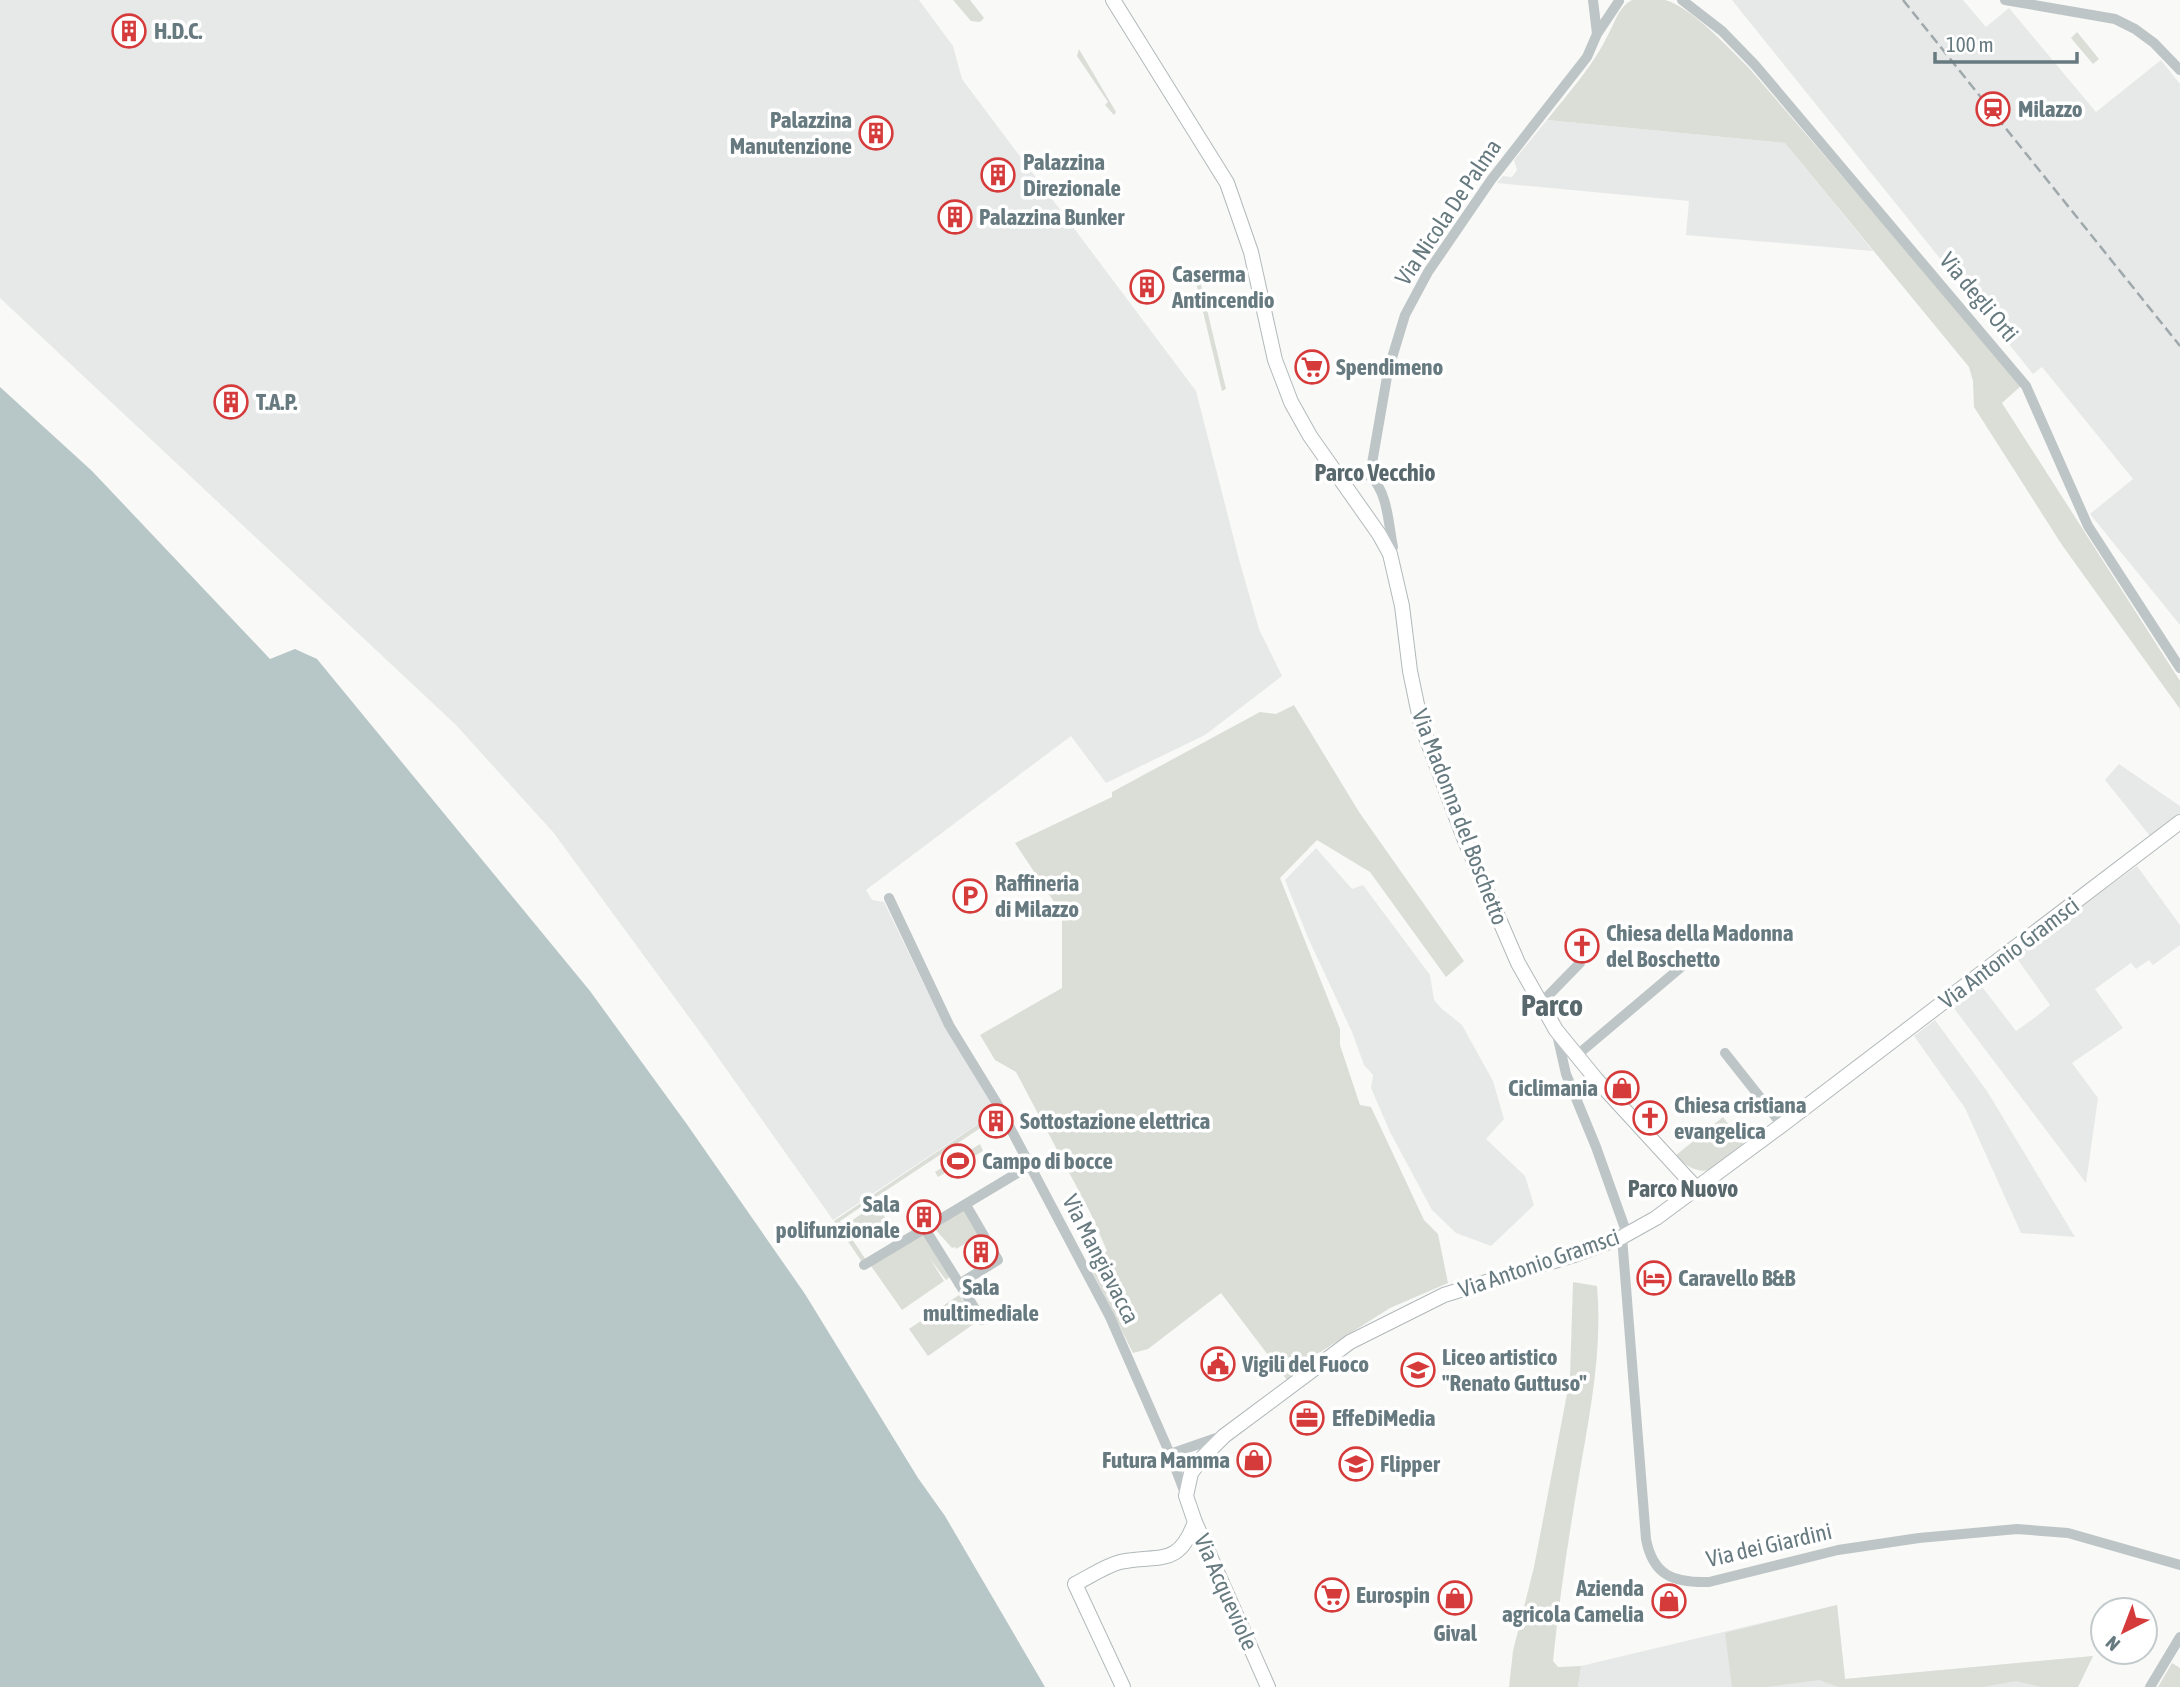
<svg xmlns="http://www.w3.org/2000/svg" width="2180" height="1687" font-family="'Asap Condensed',sans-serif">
<rect width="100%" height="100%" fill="#f9f9f7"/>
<path fill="#e7e9e8" d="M0 0H919L953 46 962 79 1196 391 1240 563 1259 629 1282 676 1205 735 1106 783 1071 736 866 890 872 900 884 902 945 1028 975 1072 996 1112 833 1220 700 1032 553 832 455 724 0 298Z
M1732 0H1963L1986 27 2009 8 2096 112 2161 60 2180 84V625L2090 514 2133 479 2042 367 2033 374Z
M1547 120 1785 143 1873 251 1686 235 1689 201 1497 183 1503 176 1512 177 1517 170 1514 160Z
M2119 764 2180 806V813L2150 836 2105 780Z
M1316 848 1352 889 1363 885 1430 975 1434 1000 1441 1008 1462 1025 1493 1081 1504 1119 1486 1139 1525 1176 1534 1205 1491 1246 1456 1233 1432 1210 1390 1132 1371 1088 1373 1075 1364 1065 1352 1032 1309 940 1285 880Z
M2137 866 2180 925V945L2153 965 2149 960 2136 969 2131 963 2095 989 2123 1028 2072 1063 2098 1098 2086 1183 1953 1007 1980 984 2016 1031 2037 1016 2050 1005 2016 957 2051 928Z
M1935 1020 1987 1091 2075 1237 2021 1233 1965 1108 1914 1036Z
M1837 1605 1845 1679 2093 1656 2078 1687H1578L1581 1666Z"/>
<path fill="#dbded7" d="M953 0H970L984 18 980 22 971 21Z
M1632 0C1642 0 1655 0 1665 0 1690 6 1731 50 1749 68L2022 385 2002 403 2180 681V709L2062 545 1974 407 1973 381 1969 367 1785 143 1547 120C1570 91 1594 65 1610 31 1616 19 1620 6 1632 0Z
M2077 32 2099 59 2093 64 2071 38Z
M1079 49 1116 112 1114 115 1105 105 1108 102 1077 56Z
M1197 268 1226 389 1222 391 1193 270Z
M1294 705 1359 812 1464 961 1446 977 1370 872 1317 840 1280 878 1340 1029V1045L1360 1105 1371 1107 1424 1220 1438 1234 1448 1283 1390 1308 1322 1351 1287 1380 1221 1293 1148 1349 1133 1353 1089 1265 1107 1251 1091 1214 1016 1072 995 1060 980 1035 1062 988V914L1015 843 1112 797V792L1260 712 1276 714Z
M989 1117 991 1121 840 1221 868 1263 864 1265 834 1221Z
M1723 1117 1744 1145C1717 1167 1706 1184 1675 1156Z
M980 1144 983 1151 938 1177 935 1172Z
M876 1204 888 1222 860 1240 848 1223Z
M964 1210 981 1239 970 1245 968 1242 956 1249 955 1247 952 1248 934 1228Z
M923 1233 951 1276 946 1280 930 1259 944 1281 902 1310 871 1266Z
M1573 1282 1597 1286C1603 1352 1589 1417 1578 1482 1568 1541 1559 1601 1553 1661L1558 1667 1581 1666 1578 1687H1509L1513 1651 1534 1567 1570 1378Z
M959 1295 978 1321 928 1356 909 1329Z
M1837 1605 1845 1679 2093 1656 2078 1687H2042L2016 1681 1983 1687H1839L1819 1680 1767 1687H1732L1725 1633Z
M2172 1663 2180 1668V1687H2158Z"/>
<path fill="#b7c6c7" d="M0 387 92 471 270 659 295 649 317 659 590 991 686 1123 805 1294 918 1478 945 1516 1045 1687H0Z"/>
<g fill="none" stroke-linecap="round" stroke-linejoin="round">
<defs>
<path id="major" d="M1113 0 1227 183 1251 252 1275 360 1291 402 1310 436 1379 534 1390 554 1402 606 1410 671 1421 724 1464 838 1518 963 1556 1030 1596 1079 1697 1189
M1123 1687 1075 1584C1089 1577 1105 1566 1120 1562 1160 1554 1178 1568 1195 1522
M1268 1687 1195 1522 1186 1496 1191 1473 1203 1457 1224 1436 1350 1342 1444 1295 1577 1254 1622 1237 1656 1218 1782 1125 2180 822"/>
</defs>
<use href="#major" stroke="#b2b9bb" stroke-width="16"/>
<path stroke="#bec5c6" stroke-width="10" d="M1593 0 1597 34
M1682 0 1722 31 1755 65 2026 386 2088 526 2180 668
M2005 0 2115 19 2135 29 2154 43 2180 70
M1339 477 1370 475
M1390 554 1393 547C1388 522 1388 493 1370 475L1388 371 1405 315 1428 272 1491 180 1587 57 1597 34 1619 1
M889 898 949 1025 998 1105 1110 1317 1170 1454 1186 1496
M1541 1003 1580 963
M1556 1030 1566 1074 1596 1147 1627 1234
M1725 1053 1782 1125
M1576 1056 1686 963
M925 1229 982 1320
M1622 1237 1646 1539C1653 1576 1674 1583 1709 1582L1838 1550 1919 1538 2017 1529 2068 1533 2180 1565
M864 1265 1029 1166
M959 1284 998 1260 966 1205
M1170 1454 1222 1436
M2150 1687 2180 1637"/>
<use href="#major" stroke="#fff" stroke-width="14"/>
<path stroke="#9fa8ab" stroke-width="2.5" stroke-dasharray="10 5" stroke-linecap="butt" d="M1903 0 2180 346"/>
</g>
<defs>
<symbol id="building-ring" viewBox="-11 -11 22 22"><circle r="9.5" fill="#fff" stroke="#d63b3c" stroke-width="1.5"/><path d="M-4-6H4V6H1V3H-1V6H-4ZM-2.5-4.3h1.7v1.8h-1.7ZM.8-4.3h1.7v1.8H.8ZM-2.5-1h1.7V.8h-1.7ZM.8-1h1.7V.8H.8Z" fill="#d63b3c"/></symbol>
<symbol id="station-ring" viewBox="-11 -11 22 22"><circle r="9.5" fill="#fff" stroke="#d63b3c" stroke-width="1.5"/><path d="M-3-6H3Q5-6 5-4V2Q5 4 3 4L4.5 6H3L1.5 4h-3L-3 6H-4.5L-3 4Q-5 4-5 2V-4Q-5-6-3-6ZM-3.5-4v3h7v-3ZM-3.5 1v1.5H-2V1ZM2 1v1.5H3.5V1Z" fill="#d63b3c"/></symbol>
<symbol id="supermarket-ring" viewBox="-11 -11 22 22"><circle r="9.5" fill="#fff" stroke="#d63b3c" stroke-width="1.5"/><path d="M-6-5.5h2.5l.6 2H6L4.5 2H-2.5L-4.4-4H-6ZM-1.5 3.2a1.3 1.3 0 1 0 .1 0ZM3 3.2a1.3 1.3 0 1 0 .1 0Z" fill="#d63b3c"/></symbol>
<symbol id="parking-ring" viewBox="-11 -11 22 22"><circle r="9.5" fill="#fff" stroke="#d63b3c" stroke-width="1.5"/><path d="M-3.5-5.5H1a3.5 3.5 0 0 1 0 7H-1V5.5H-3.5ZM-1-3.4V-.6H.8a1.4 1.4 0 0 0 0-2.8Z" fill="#d63b3c"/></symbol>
<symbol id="church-ring" viewBox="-11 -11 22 22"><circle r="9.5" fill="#fff" stroke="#d63b3c" stroke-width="1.5"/><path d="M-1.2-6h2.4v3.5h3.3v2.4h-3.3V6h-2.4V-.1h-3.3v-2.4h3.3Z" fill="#d63b3c"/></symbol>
<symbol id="shop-ring" viewBox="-11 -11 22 22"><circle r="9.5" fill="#fff" stroke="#d63b3c" stroke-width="1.5"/><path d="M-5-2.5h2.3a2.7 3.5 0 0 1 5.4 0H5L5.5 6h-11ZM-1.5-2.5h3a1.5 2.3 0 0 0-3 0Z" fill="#d63b3c"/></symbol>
<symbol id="stadium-ring" viewBox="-11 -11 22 22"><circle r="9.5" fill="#fff" stroke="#d63b3c" stroke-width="1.5"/><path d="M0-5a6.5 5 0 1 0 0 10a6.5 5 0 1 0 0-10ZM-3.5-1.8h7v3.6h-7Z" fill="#d63b3c"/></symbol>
<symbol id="hotel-ring" viewBox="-11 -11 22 22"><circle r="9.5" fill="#fff" stroke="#d63b3c" stroke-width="1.5"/><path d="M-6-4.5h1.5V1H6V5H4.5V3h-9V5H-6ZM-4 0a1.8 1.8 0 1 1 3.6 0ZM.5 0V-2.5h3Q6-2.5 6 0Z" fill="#d63b3c"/></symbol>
<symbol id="civic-ring" viewBox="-11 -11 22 22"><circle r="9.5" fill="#fff" stroke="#d63b3c" stroke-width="1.5"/><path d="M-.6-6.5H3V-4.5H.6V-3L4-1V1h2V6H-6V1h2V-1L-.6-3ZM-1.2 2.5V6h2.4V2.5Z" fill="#d63b3c"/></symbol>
<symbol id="school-ring" viewBox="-11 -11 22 22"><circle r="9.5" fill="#fff" stroke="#d63b3c" stroke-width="1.5"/><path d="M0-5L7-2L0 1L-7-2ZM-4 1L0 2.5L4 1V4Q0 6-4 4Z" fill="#d63b3c"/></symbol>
<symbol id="office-ring" viewBox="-11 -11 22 22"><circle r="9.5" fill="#fff" stroke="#d63b3c" stroke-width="1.5"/><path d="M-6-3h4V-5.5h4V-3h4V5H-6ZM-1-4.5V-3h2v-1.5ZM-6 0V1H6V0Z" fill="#d63b3c"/></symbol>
</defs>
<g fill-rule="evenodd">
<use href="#building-ring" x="110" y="12" width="38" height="38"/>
<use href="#station-ring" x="1974" y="90" width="38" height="38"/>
<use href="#building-ring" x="857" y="114" width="38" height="38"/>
<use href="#building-ring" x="979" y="156" width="38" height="38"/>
<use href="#building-ring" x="936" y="198" width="38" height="38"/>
<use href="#building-ring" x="1128" y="268" width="38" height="38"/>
<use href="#supermarket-ring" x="1293" y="348" width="38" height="38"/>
<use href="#building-ring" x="212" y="383" width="38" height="38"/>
<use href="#parking-ring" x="951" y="877" width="38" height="38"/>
<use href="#church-ring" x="1563" y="927" width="38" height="38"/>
<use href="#shop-ring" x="1603" y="1069" width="38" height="38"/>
<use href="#church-ring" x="1631" y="1099" width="38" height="38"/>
<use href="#building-ring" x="977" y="1102" width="38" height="38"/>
<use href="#stadium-ring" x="939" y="1142" width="38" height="38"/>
<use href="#building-ring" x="905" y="1198" width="38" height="38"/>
<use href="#building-ring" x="962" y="1233" width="38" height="38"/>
<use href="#hotel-ring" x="1635" y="1259" width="38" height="38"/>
<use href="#civic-ring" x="1199" y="1345" width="38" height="38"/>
<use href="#school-ring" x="1399" y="1351" width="38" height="38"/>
<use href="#office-ring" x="1288" y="1399" width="38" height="38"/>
<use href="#shop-ring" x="1235" y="1441" width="38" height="38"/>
<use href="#school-ring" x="1337" y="1445" width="38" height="38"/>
<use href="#supermarket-ring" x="1313" y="1576" width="38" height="38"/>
<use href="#shop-ring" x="1436" y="1579" width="38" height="38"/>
<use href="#shop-ring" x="1650" y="1582" width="38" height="38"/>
</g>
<g text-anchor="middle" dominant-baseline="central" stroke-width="7" stroke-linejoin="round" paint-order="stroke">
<g font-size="23" font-weight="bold" fill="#667a80" stroke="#fff" text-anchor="start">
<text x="154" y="31">H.D.C.</text>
<text x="2018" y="109">Milazzo</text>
<text x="852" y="120" text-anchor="end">Palazzina<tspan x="852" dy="26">Manutenzione</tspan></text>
<text x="1023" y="162">Palazzina<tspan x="1023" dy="26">Direzionale</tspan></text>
<text x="979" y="217">Palazzina Bunker</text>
<text x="1172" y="274">Caserma<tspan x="1172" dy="26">Antincendio</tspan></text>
<text x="1336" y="367">Spendimeno</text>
<text x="256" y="402">T.A.P.</text>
<text x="995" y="883">Raffineria<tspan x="995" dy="26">di Milazzo</tspan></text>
<text x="1606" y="933">Chiesa della Madonna<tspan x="1606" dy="26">del Boschetto</tspan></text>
<text x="1598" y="1088" text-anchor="end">Ciclimania</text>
<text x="1674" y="1105">Chiesa cristiana<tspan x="1674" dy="26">evangelica</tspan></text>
<text x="1020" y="1121">Sottostazione elettrica</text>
<text x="982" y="1161">Campo di bocce</text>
<text x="900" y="1204" text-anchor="end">Sala<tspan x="900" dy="26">polifunzionale</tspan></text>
<text x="1678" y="1278">Caravello B&amp;B</text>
<text x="981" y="1287" text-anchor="middle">Sala<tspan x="981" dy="26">multimediale</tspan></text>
<text x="1442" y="1357">Liceo artistico<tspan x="1442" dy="26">"Renato Guttuso"</tspan></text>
<text x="1242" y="1364">Vigili del Fuoco</text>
<text x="1332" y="1418">EffeDiMedia</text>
<text x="1230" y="1460" text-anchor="end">Futura Mamma</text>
<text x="1380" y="1464">Flipper</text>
<text x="1644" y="1588" text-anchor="end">Azienda<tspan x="1644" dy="26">agricola Camelia</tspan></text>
<text x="1356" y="1595">Eurospin</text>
<text x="1455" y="1633" text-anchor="middle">Gival</text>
</g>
<g font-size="23" fill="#667a80" stroke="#fff">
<text transform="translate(1448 212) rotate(-56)">Via Nicola De Palma</text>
<text transform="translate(1979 297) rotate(50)">Via degli Orti</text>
<text transform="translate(1460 817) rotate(69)">Via Madonna del Boschetto</text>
<text transform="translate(2009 953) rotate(-37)">Via Antonio Gramsci</text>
<text transform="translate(1101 1259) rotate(63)">Via Mangiavacca</text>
<text transform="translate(1539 1263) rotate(-19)">Via Antonio Gramsci</text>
<text transform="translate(1769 1545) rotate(-13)">Via dei Giardini</text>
<text transform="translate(1226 1592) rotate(66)">Via Acqueviole</text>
</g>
<g font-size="24" font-weight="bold" fill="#58686c" stroke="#fff">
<text x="1375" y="472">Parco Vecchio</text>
<text x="1683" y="1188">Parco Nuovo</text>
</g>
<g font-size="30" font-weight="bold" fill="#58686c" stroke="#fff">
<text x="1552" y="1005">Parco</text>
</g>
</g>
<g transform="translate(2124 1631) rotate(222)"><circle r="33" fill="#ffffff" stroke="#c2cacc" stroke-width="2"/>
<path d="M0-5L12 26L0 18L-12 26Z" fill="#d63b3c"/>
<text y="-10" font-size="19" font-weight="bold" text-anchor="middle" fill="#667a80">N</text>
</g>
<path d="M1935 52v10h142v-10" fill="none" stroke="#667a80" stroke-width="3.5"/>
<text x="1946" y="52" font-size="21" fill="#667a80" stroke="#ffffff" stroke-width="5" paint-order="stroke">100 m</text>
</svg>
